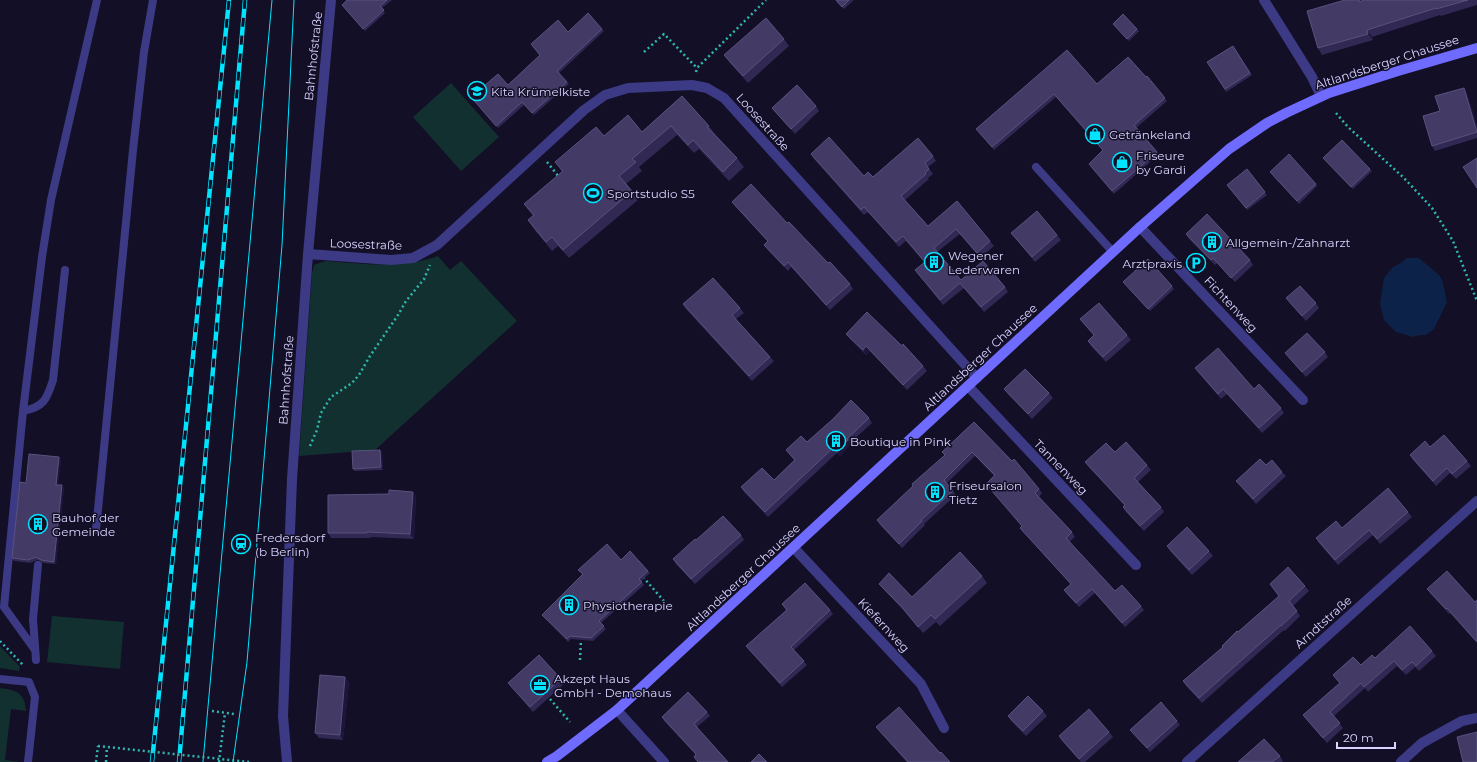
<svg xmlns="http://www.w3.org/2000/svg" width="1477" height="762" font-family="Montserrat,sans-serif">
<rect width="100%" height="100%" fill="#130f26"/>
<path fill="#12302f" d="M451 83 499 137 461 171 413 117Z
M438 256 450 270 461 261 517 321 375 450 299 456 312 274 314 265 322 262 327 261C364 264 402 269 438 256Z
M52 616 124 622 120 669 47 662Z
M0 646 20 667 19 671 0 668Z
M0 688C16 690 25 693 26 711L11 709 5 760 19 762H0Z"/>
<path fill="#0c2248" d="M1407 258H1419L1440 276 1443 283 1447 302 1434 329 1426 335H1420L1413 337 1396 332 1384 320 1380 304 1384 278 1393 267 1401 263Z"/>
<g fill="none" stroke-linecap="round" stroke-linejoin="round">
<path stroke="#2fb8b0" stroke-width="2.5" stroke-dasharray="2 3" stroke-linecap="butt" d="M644 52 664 34 697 68
M696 72 697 68 766 0
M1336 113 1348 127 1404 178 1432 208 1453 241 1477 301
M547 162 559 177
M310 446 317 430 321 413 331 397 352 383 359 375 370 356 398 315 406 301 424 279 430 265
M643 577 664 601
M0 641 23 665
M580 660 581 640
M550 699 570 722
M212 711 234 714
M96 762 98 746
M106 762 107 747
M219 762 225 713"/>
<path stroke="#3d3a85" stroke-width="8" d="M1036 167 1113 252
M23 411C44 407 47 399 53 380L65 270
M96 530 133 150 144 52 153 0
M35 650 4 607 23 411 42 257 51 200 97 0
M36 660 33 619 38 565
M0 679 29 682 35 697 28 762"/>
<path stroke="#3d3a85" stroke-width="10" d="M1264 0 1312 77 1321 96
M1140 227 1303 400
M308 254 391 260 413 258 437 245 584 110 605 95 628 88 692 85 707 88 724 98 977 378
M968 386 1136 565
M794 548 921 684 944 728
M617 710 664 762
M287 762 283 716 292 479 308 254 331 0
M1187 762 1477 501
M1401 762 1422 743 1462 721 1477 718"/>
<path stroke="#6f6bff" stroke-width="10" d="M547 762 557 756 617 710 1140 227 1229 149 1267 123 1286 113 1329 93 1398 71 1477 48"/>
<path stroke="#00e5ff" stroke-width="1" d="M203 762 272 0
M233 762 247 662 282 245 294 0"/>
<defs>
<path id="rail" d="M152 762 229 0
M179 762 245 0"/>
</defs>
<use href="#rail" stroke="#00e5ff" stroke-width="4.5"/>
<use href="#rail" stroke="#130f26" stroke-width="3" stroke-dasharray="9" stroke-linecap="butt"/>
<path stroke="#2fb8b0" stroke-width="2.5" stroke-dasharray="2 3" stroke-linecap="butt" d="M98 746 249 762"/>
</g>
<path fill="#312854" d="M347 0H392L382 8 385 13 365 31 342 5Z
M835 0H854L844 9Z
M1345 0H1360L1361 1 1364 0H1477V5L1441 16 1440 15 1372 37 1373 40 1322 55 1318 48Z
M1113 24 1137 29 1139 31 1129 41Z
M602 29 604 31 559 73 569 84 534 115 524 105 498 128 471 97 508 85 540 56 531 44 568 32Z
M784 39 789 46 748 83 730 63 724 55Z
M1233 46 1252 75 1226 92 1207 62Z
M1067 50 1097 84 1146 77 1167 101 1136 128 1159 154 1114 194 1091 167 1103 151 1056 97 994 150 976 129Z
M1464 88 1467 93 1477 126V138L1435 151 1432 146Z
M682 96 709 126 715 134 737 158 744 167 729 181 699 149 694 153 677 135 639 167 642 171 626 184 638 200 569 258 558 246 552 251 534 229 528 220 533 216 524 204 562 172 555 162 604 136 642 132Z
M816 106 819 111 795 134 776 113 772 108Z
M811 154 864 176 873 177 933 156 936 161 928 167 933 174 928 178 929 179 905 200 928 226 957 201 994 246 980 258 960 234 937 252 961 280 1005 287 1008 292 984 312 964 288 943 305 915 270 924 262 906 241 899 247 868 212 864 215 814 159Z
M1323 158 1370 169 1372 171 1353 189Z
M1247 169 1267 195 1247 210 1227 185Z
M1270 172 1316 184 1317 186 1299 204Z
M732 202 787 223 828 263 850 284 853 289 830 310 791 267 788 271 768 250 764 245 768 242 736 207Z
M1011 233 1057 235 1061 240 1035 262Z
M1186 234 1250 260 1253 265 1235 282 1217 263 1215 265 1189 239Z
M1123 282 1172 286 1174 289 1150 311Z
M1286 298 1316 303 1319 308 1306 321 1290 303Z
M683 304 740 308 744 313 736 319 770 357 774 361 752 381 686 309Z
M1080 319 1127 335 1131 340 1106 362 1091 346 1088 341 1094 335 1084 324Z
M846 334 902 346 923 366 927 371 907 390 870 351 866 355 850 339Z
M1325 352 1328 357 1306 377 1289 358 1285 353Z
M1195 368 1254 389 1281 408 1284 413 1262 433 1227 394 1221 399 1199 373Z
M1004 389 1049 393 1053 398 1032 419 1008 394Z
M869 418 872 423 850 443 851 444 840 456 837 453 768 517 744 492 741 487 774 480 794 460 786 450Z
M974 422 1039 489 1042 493 1039 497 1072 532 1075 537 1069 542 1115 591 1141 606 1144 610 1125 627 1095 593 1079 607 1067 594 1064 590 1071 584 1023 532 1020 528 1022 526 989 488 986 484 994 476 975 456 947 483 956 495 924 524 925 525 902 548 880 525 877 520 945 455 942 452Z
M1430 447 1467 461 1471 466 1456 479 1450 473 1436 486 1413 460 1410 455Z
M380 450 382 452 383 470 355 471 353 469Z
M1115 452 1147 465 1151 470 1138 482 1161 507 1164 512 1144 531 1126 512 1123 507 1124 505 1089 467 1085 462Z
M59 457 61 459 58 485 64 488 56 564 43 563 38 560 30 563 14 561 12 558 26 483Z
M1266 465 1282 472 1286 476 1256 504 1240 485 1236 481Z
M389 494 416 496 414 539 371 537V538H331L328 533Z
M1408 512 1412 517 1380 544 1373 535 1338 565 1319 543 1316 538 1342 528Z
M741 535 744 540 695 584 676 564 673 559 696 540Z
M1167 546 1209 551 1213 556 1192 575 1170 551Z
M621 560 648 571 650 573 641 581 644 585 601 623 606 629 593 641 571 639 568 642 542 615 583 575 578 570Z
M982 576 987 583 940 626 936 622 923 633 906 613 884 590 879 584 912 597Z
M1270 584 1305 586 1309 591 1293 606 1300 616 1285 631 1284 630 1202 703 1186 686 1183 681 1223 647 1238 632 1279 596Z
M1427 589 1475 602 1477 600V643L1450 613 1449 614 1431 594Z
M782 604 830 610 833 614 794 650 807 665 782 687 749 650 746 646 786 610Z
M1432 651 1436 656 1419 671 1415 667 1406 675 1397 666 1368 692 1365 688 1334 716 1343 728 1327 743 1307 720 1303 715 1339 683 1333 675 1361 665Z
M345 677 349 682 343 740 319 738 315 733Z
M561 679 564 684 533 712 512 688 508 683Z
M1043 711 1047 716 1026 736 1011 721 1008 716Z
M707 712 710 716 697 727 728 762H698L694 757 696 755 664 721 662 717Z
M1177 721 1180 725 1150 752 1130 730Z
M876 727 940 753 950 762H907L880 732Z
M1109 732 1113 737 1085 762H1081L1062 741 1059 736Z
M1280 756 1283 761 1282 762H1238Z"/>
<path fill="#1d163a" d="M1367 30 1372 37 1373 40 1368 34Z
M1464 88 1467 93 1477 126V132Z
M866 346 870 351 866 355 863 350Z
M848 440 851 444 840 456 837 452Z
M380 450 382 452 383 470 381 467Z
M59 457 61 459 58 487 56 485Z
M62 485 64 488 56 564 54 562Z
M413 492 416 496 414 539 410 534Z
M345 677 349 682 343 740 340 735Z"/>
<path fill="#433a66" stroke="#5a527e" d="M347 0H387L380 6 384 10 363 29 342 5Z
M836 0H849L842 7Z
M1345 0H1359V2L1364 0H1468L1436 9V8L1367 30 1368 34 1318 48 1307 11Z
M588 13 602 29 557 71 567 82 532 113 522 102 496 126 471 97 498 74 508 85 540 55 531 44 558 20 568 32Z
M1123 14 1137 29 1127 39 1113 24Z
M766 18 784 39 743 76 724 55Z
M1233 46 1250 73 1225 89 1207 62Z
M1067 50 1097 84 1128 57 1146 77 1147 76 1165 98 1134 125 1157 152 1112 191 1089 164 1103 150 1054 94 992 147 976 129Z
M797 85 816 106 791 129 772 108Z
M1464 88 1477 132 1432 146 1423 116 1440 111 1435 96Z
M682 96 709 126 707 127 737 158 723 172 693 140 688 145 671 126 632 159 636 162 619 176 632 191 563 250 552 237 546 242 528 220 534 215 524 204 563 171 555 162 596 127 604 136 628 115 642 132Z
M829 137 864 176 868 172 873 177 918 138 933 156 925 163 929 169 925 173 926 174 901 196 928 226 957 201 990 241 977 253 956 229 934 248 961 280 983 261 1005 287 981 307 960 283 940 300 915 270 925 262 903 236 896 242 864 207 861 210 811 154Z
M1342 140 1370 169 1351 187 1323 158Z
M1289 154 1316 184 1297 201 1270 172Z
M1477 158V188L1463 167Z
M1247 169 1265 192 1246 208 1227 185Z
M751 184 787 223 789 222 828 263 830 262 850 284 826 305 788 262 784 266 764 245 768 241 732 202Z
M1037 211 1057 235 1032 257 1011 233Z
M1207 214 1250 260 1231 278 1213 258 1211 260 1186 234Z
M1148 259 1172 286 1148 309 1123 282Z
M713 278 740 308 732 315 770 357 749 376 683 304Z
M1300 286 1316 303 1302 316 1286 298Z
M1099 303 1127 335 1103 357 1088 341 1094 335 1080 319Z
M867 312 902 346 903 344 923 366 903 385 866 346 863 350 846 334Z
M1307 333 1325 352 1302 372 1285 353Z
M1218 348 1254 389 1259 384 1281 408 1259 428 1223 389 1218 394 1195 368Z
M1025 369 1049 393 1028 414 1004 389Z
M851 400 869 418 847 439 848 440 837 452 833 448 765 512 741 487 762 468 774 480 795 460 786 450 801 436 807 442 833 419Z
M974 422 1012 461 1014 459 1039 489 1035 493 1072 532 1066 538 1115 591 1122 585 1141 606 1122 623 1092 589 1076 603 1064 590 1071 584 1020 528 1022 526 986 484 995 475 972 452 944 480 953 491 921 520 922 521 899 544 877 520 913 486 912 484 945 455 942 452Z
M1444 435 1467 461 1452 474 1447 468 1433 481 1410 455 1425 441 1430 447Z
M1126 442 1147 465 1134 478 1161 507 1140 526 1123 507 1125 505 1085 462 1106 443 1115 452Z
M380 450 381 467 353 469 352 451Z
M29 454 59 457 56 485H62L54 562 41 560 36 557 28 560 12 558 20 482 26 483Z
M1260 459 1266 465 1272 460 1282 472 1253 499 1236 481Z
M1388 488 1408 512 1377 539 1369 530 1335 560 1316 538 1336 521 1342 528Z
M389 490 413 492 410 534 367 532V533H328V495L389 494Z
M723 516 741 535 691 579 673 559 695 539 696 540Z
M1187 527 1209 551 1189 570 1167 546Z
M607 544 621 560 630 551 648 571 639 579 642 582 599 621 604 626 591 638 570 636 567 639 542 615 583 574 578 570Z
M960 552 982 576 935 619 931 615 918 627 901 606 879 584 889 573 912 597Z
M1288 567 1305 586 1289 601 1297 611 1281 626V625L1199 698 1183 681 1223 647 1222 646 1237 631 1238 632 1279 596 1270 584Z
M1447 571 1475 602 1477 600V641H1476L1447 608 1446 609 1427 589Z
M805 583 830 610 791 647 804 661 780 683 746 646 787 610 782 604Z
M1410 626 1432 651 1416 666 1412 662 1402 670 1394 661 1364 687 1361 683 1330 712 1340 723 1323 738 1303 715 1340 683 1333 675 1353 657 1361 665 1372 655 1375 658Z
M539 655 561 679 530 707 508 683Z
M320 675 345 677 340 735 315 733Z
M688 692 707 712 694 724 728 762H698L694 757 696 754 662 717Z
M1028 696 1043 711 1023 731 1008 716Z
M1161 702 1177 721 1147 748 1130 730Z
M899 707 940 753 941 752 950 762H908L876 727Z
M1089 709 1109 732 1079 759 1059 736Z
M1477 732V762H1463L1457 737Z
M1264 739 1280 756 1272 762H1238Z
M759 754 767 762H751Z"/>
<defs>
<symbol id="school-ring" viewBox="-11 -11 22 22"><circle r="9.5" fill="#130f26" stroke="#00e5ff" stroke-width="1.5"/><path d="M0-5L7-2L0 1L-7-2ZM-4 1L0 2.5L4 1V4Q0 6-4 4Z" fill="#00e5ff"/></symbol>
<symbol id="shop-ring" viewBox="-11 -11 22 22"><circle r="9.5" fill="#130f26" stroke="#00e5ff" stroke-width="1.5"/><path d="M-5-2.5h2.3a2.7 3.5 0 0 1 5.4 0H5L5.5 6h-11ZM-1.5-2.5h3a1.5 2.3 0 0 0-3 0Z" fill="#00e5ff"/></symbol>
<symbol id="stadium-ring" viewBox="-11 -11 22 22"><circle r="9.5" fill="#130f26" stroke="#00e5ff" stroke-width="1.5"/><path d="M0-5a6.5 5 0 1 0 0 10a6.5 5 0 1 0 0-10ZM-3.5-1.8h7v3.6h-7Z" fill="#00e5ff"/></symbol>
<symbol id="building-ring" viewBox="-11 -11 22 22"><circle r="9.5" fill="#130f26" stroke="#00e5ff" stroke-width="1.5"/><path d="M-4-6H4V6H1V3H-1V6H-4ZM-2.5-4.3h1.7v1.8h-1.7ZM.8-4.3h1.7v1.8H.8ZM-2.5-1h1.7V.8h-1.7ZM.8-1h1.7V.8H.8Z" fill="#00e5ff"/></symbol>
<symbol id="parking-ring" viewBox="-11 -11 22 22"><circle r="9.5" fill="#130f26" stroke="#00e5ff" stroke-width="1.5"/><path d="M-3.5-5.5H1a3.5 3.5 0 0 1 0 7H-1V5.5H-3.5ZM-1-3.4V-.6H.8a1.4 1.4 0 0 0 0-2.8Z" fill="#00e5ff"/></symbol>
<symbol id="station-ring" viewBox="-11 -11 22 22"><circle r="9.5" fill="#130f26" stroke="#00e5ff" stroke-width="1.5"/><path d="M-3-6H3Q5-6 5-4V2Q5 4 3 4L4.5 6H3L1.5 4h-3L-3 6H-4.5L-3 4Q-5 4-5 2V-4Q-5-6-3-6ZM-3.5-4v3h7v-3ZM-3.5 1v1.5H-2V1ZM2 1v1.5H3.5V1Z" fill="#00e5ff"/></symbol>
<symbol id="office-ring" viewBox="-11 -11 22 22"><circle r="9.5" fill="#130f26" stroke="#00e5ff" stroke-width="1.5"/><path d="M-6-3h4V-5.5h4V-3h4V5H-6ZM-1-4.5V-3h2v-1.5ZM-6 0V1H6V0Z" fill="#00e5ff"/></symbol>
</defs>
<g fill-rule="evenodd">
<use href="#school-ring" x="466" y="80" width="22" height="22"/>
<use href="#shop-ring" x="1084" y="123" width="22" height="22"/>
<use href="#shop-ring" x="1111" y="151" width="22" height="22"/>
<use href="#stadium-ring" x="582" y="182" width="22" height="22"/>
<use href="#building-ring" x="1201" y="231" width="22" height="22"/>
<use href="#building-ring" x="923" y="251" width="22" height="22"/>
<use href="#parking-ring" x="1185" y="252" width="22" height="22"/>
<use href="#building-ring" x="825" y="430" width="22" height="22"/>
<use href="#building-ring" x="924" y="481" width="22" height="22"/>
<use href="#building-ring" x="27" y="513" width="22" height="22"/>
<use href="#station-ring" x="230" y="533" width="22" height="22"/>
<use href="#building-ring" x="558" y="594" width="22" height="22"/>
<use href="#office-ring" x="529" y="674" width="22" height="22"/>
</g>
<g text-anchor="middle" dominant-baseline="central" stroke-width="3" stroke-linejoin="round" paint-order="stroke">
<g font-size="12" fill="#d9d4ff" stroke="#130f26">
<text transform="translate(313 56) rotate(-84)">Bahnhofstraße</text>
<text transform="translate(1387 62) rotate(-18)">Altlandsberger Chaussee</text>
<text transform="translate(763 122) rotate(48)">Loosestraße</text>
<text transform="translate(366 244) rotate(2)">Loosestraße</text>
<text transform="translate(1231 304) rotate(47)">Fichtenweg</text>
<text transform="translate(980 357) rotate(-43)">Altlandsberger Chaussee</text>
<text transform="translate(286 380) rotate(-86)">Bahnhofstraße</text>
<text transform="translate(1061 467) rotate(46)">Tannenweg</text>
<text transform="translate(743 577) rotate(-43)">Altlandsberger Chaussee</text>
<text transform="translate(1323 622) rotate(-42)">Arndtstraße</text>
<text transform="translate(884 625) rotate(47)">Kiefernweg</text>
</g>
<g font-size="12" fill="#d9d4ff" stroke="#130f26" text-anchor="start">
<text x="491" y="91">Kita Krümelkiste</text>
<text x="1109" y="134">Getränkeland</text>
<text x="1136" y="155">Friseure<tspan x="1136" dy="14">by Gardi</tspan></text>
<text x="607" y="193">Sportstudio S5</text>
<text x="1226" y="242">Allgemein-/Zahnarzt</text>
<text x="948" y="255">Wegener<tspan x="948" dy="14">Lederwaren</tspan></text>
<text x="1182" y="263" text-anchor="end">Arztpraxis</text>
<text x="850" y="441">Boutique in Pink</text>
<text x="949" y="485">Friseursalon<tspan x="949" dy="14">Tietz</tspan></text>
<text x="52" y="517">Bauhof der<tspan x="52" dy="14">Gemeinde</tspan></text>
<text x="255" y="537">Fredersdorf<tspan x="255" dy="14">(b Berlin)</tspan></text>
<text x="583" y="605">Physiotherapie</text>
<text x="554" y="678">Akzept Haus<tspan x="554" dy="14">GmbH - Demohaus</tspan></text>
</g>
</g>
<path d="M1337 742v6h58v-6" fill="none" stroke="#d9d4ff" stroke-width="2"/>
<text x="1343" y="742" font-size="12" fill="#d9d4ff" stroke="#130f26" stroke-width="3" paint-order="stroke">20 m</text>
</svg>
